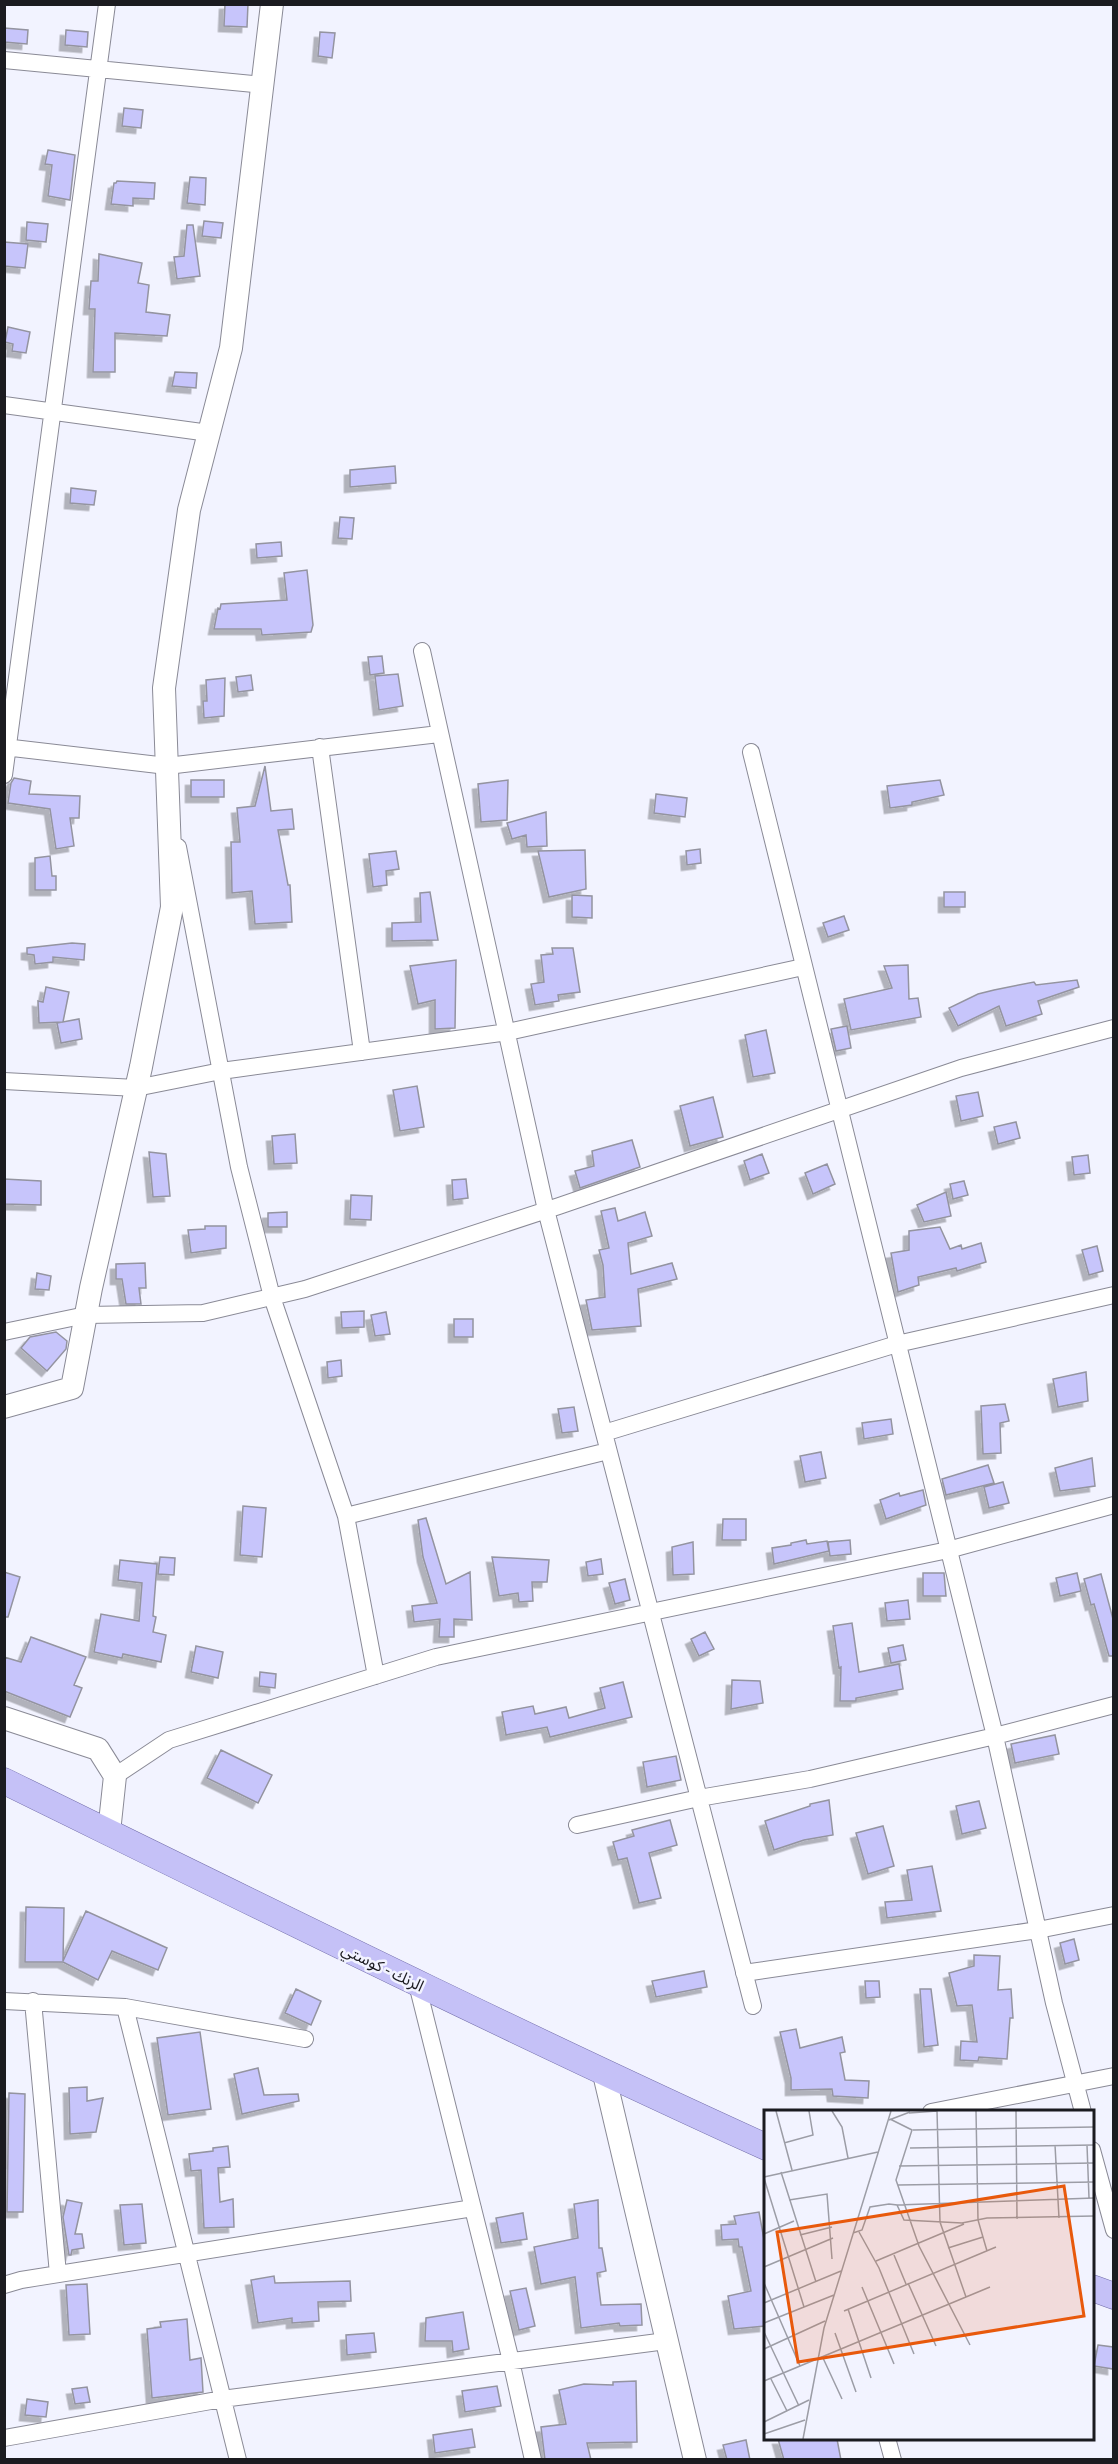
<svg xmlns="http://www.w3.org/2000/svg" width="1118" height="2464" font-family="Ubuntu,'Noto Sans Arabic',sans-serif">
<defs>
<filter id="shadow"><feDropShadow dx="-5.5" dy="5.5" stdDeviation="0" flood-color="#0004"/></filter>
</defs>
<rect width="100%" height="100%" fill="#f2f3ff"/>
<path fill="#c7c5fb" stroke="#9494a0" stroke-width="1.5" filter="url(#shadow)" d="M225 4H248L247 27 224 26Z
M4 28 28 30 27 44 4 42Z
M66 30 88 32 87 47 65 45Z
M320 32 335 33 332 58 318 56Z
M124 108 143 110 141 128 122 126Z
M48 150 75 155 70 200 48 196 52 165 45 164Z
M190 177 206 178 205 205 187 203Z
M117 181 155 183 154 199 133 198V206L111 204 114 183H116Z
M204 221 223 223 221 238 202 236Z
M27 222 48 224 46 242 26 240Z
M187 225H193L200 276 177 279 174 257 184 256Z
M4 242 28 244 25 268 4 266Z
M99 254 142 263 138 283 149 285 146 312 170 315 167 336 115 333V372H93L95 309H89L91 281H98Z
M8 327 30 332 26 353 12 351 13 344 5 342Z
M175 372 197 373 196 388 172 386Z
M395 466 396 483 350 487V470Z
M71 488 96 491 94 505 70 503Z
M340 517 354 518 352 539 338 538Z
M281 542 282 556 257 558 256 544Z
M307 570 313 625 311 632 262 635 261 629H214L218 608 220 609 221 604 287 600 284 573Z
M382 656 384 673 370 675 368 657Z
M398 674 403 706 379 710 375 676Z
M251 675 253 690 238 692 236 677Z
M225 678 224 716 204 718 203 701H207L206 680Z
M265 766 271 811 292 809 294 829 278 830 288 885H290L292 922 255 924 252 891 232 893 231 842H240L237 808 255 806Z
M14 778 31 781 29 794 80 796 79 818H70L74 846 56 849 50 809 8 803 11 783Z
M191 780H224V797H191Z
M508 780 507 820 481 822 478 784Z
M940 780 944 795 912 802V805L890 808 887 786Z
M656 794 687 798 685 817 654 813Z
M546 812 547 846 527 847 526 835 512 839 507 823Z
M700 849 701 863 687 865 686 851Z
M585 850 586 889 549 897 538 851Z
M396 851 399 869 386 871 387 885 373 887 369 854Z
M50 856 52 876H56V890H35V858Z
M430 892 438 940 392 941V923L421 922 420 893Z
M944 892H965V907H944Z
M572 895 592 896V918L572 917Z
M844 916 849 930 828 937 823 923Z
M72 943 85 944 84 960 53 957V962L35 964 34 955 27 954V948Z
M552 948H573L580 992 558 995 559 1001 535 1005 531 984 544 982 541 955 553 954Z
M456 960 455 1028 435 1029V1000L418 1004 410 966Z
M908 965 909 999 918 998 921 1017 851 1030 844 999 892 988 884 966Z
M1077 980 1079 987 1038 1001 1042 1014 1006 1026 999 1006 958 1026 949 1008 978 994 994 990 1034 982 1036 985Z
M46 987 69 992 63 1022 39 1023 38 1001 43 1002Z
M79 1019 82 1039 61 1043 57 1023Z
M847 1026 851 1048 836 1051 831 1029Z
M766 1030 775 1073 753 1077 745 1035Z
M417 1086 424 1127 400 1131 393 1090Z
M978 1092 983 1116 961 1121 956 1096Z
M713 1097 723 1137 690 1146 680 1106Z
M1016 1122 1020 1138 998 1144 994 1127Z
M295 1134 297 1163 274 1164 272 1136Z
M632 1140 640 1167 580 1188 575 1171 594 1166 592 1151Z
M149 1152 166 1154 170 1196 153 1197Z
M762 1154 769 1173 750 1180 744 1161Z
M1088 1155 1090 1173 1074 1175 1072 1157Z
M827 1164 835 1184 813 1194 805 1173Z
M4 1179 41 1181V1205L4 1204Z
M466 1179 468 1198 453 1200 452 1180Z
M964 1181 968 1195 953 1199 950 1184Z
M946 1192 951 1216 924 1222 917 1205Z
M351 1195 372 1196 371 1220 350 1219Z
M615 1208 618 1221 645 1212 652 1236 628 1243 631 1274 672 1263 677 1279 638 1289 641 1326 592 1330 586 1300 605 1297 603 1265 599 1250 609 1248 601 1211Z
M287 1212V1227H268V1213Z
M205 1226H226V1248L191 1253 188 1230 205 1229Z
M940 1227 950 1249 961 1245 962 1249 981 1243 986 1262 957 1271 956 1268 918 1277 919 1285 898 1292 891 1253 909 1250V1231Z
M1097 1246 1103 1271 1089 1275 1082 1250Z
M145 1263 146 1288H139L141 1304H126L122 1279H116V1264Z
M37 1273 51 1276 49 1290 35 1289Z
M364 1311V1327L342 1328 341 1312Z
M386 1312 390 1334 375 1336 371 1315Z
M454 1319H473V1337H454Z
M56 1332 67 1341 66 1349 47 1371 21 1348 30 1337Z
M341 1360 342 1376 328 1378 327 1362Z
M1086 1372 1088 1401 1058 1407 1053 1379Z
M1005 1404 1009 1421 1000 1423 1001 1453 983 1454 981 1406Z
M574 1407 578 1431 562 1433 558 1409Z
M891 1419 893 1434 864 1439 862 1423Z
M821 1452 826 1478 805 1482 800 1456Z
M1092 1458 1095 1486 1060 1491 1055 1468Z
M988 1465 994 1483 946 1495 942 1479Z
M1003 1482 1009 1503 989 1508 984 1487Z
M923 1490 926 1505 886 1519 880 1500 899 1493 900 1496Z
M243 1506 266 1508 262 1557 240 1555Z
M426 1518 446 1584 470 1572 472 1620 454 1619V1637H439L440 1619 414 1622 412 1606 437 1603 423 1557 418 1520Z
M723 1519H746V1540H722Z
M806 1540 807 1544 827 1541 829 1551 774 1564 772 1548 791 1545V1543Z
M850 1540 851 1554 830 1556 828 1542Z
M693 1542 694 1574 673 1575 672 1547Z
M160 1557 175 1558 174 1575 158 1574Z
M492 1557 549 1560 547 1582H532L533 1601 519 1602 518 1593 499 1596Z
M601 1559 603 1574 588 1576 586 1562Z
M120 1560 157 1564 153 1616 156 1617 153 1632 166 1635 161 1662 123 1654 122 1658 94 1652 101 1614 139 1621 142 1583 118 1580Z
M4 1572 20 1577 8 1617H4Z
M923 1573H944L946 1596H923Z
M1077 1573 1081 1591 1060 1596 1056 1578Z
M1101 1574 1113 1619V1656H1109L1094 1604 1091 1605 1084 1579Z
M625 1579 630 1600 615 1604 609 1583Z
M908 1600 910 1619 887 1621 885 1603Z
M852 1623 859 1672 899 1664 903 1689 856 1698V1701H840L841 1667 839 1668 833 1626Z
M705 1632 714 1649 699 1656 691 1639Z
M31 1637 86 1657 74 1685 82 1688 70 1717 4 1691V1657L21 1662Z
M903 1645 906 1660 891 1663 888 1648Z
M196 1646 223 1652 218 1678 191 1672Z
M260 1672 276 1674 275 1688 259 1686Z
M732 1680 760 1681 763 1703 731 1709Z
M623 1682 632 1717 550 1737 547 1727 506 1735 502 1712 533 1706 535 1714 566 1707 569 1718 605 1708 600 1688Z
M1055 1735 1059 1754 1015 1763 1011 1744Z
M221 1750 272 1775 258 1803 207 1778Z
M676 1756 681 1780 647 1787 643 1762Z
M829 1800 833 1835 804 1840 774 1850 765 1821 810 1806V1804Z
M979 1801 986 1828 962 1834 956 1806Z
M670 1820 677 1845 649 1853 661 1898 639 1903 627 1858 618 1860 613 1842 634 1836 632 1830Z
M883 1826 894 1866 868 1874 856 1833Z
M932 1866 941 1911 887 1918 885 1902 912 1900 907 1870Z
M26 1907 64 1908 63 1961 86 1911 167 1948 158 1970 112 1951 98 1980 63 1962H25Z
M1074 1939 1079 1960 1065 1964 1060 1943Z
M974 1955 1000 1956 998 1990 1011 1989 1013 2018H1010L1007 2059 979 2057 978 2061 960 2060 961 2041 977 2042 972 2005 957 2006 949 1973 974 1966Z
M704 1971 707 1987 656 1997 652 1981Z
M865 1981H879L880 1997 866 1998Z
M296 1989 321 2001 311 2025 285 2013Z
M920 1989H931L938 2045 924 2047Z
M796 2029 800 2048 842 2037 845 2052 840 2053 845 2080 869 2081 868 2098 833 2096 832 2089 791 2090V2078L780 2032Z
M200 2032 211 2109 168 2115 157 2038Z
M258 2068 264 2095 298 2094 299 2101 242 2114 234 2074Z
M87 2087V2101L103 2098 96 2132 70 2134 69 2088Z
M9 2093 25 2094 23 2212H7Z
M228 2146 230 2167 218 2168 220 2202 233 2199 234 2227 204 2228 201 2170 191 2171 189 2154 213 2151V2148Z
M67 2200 82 2203 75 2234H82L84 2248 72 2250 71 2255H69L63 2217Z
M598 2200 599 2248H602L606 2271 597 2273 601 2305 641 2304 642 2325 620 2326 619 2323 581 2328 575 2277 541 2284 534 2247 578 2238 574 2204Z
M142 2204 146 2243 124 2245 120 2205Z
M759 2212 765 2245V2326L734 2329 728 2296 751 2291 742 2247H739L738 2239 722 2240 721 2225 736 2224 734 2216Z
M523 2213 527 2239 501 2243 496 2218Z
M274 2276 275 2283 350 2281 351 2301 318 2302 319 2321 292 2323V2318L258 2323 251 2280Z
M87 2284 90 2334 69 2335 66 2285Z
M526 2288 535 2326 519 2330 510 2291Z
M463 2312 469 2349 453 2352 452 2341H425L426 2318Z
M187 2319 190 2360 201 2358 203 2392 152 2398 147 2329 161 2327 160 2322Z
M374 2333 376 2352 347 2355 346 2335Z
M1098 2345 1113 2347V2369L1094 2366Z
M636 2381 637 2442 587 2443 591 2460H545L541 2427 566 2424 559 2390 584 2384 613 2385V2382Z
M497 2386 501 2406 465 2412 462 2391Z
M87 2387 90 2402 75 2404 72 2389Z
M27 2399 48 2402 46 2417 25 2415Z
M472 2429 475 2447 435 2453 433 2435Z
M778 2439H837L841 2460H784Z
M746 2440 750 2460H727L723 2445Z"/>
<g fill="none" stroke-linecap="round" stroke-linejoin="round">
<defs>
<path id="street" d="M4 60 263 85
M4 405 209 433
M422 651 546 1210 753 2006
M4 747 167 766 439 734
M320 747 362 1052
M751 752 995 1736 1054 2003 1083 2112
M4 775 107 4
M178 847 239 1167 272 1297 346 1516 376 1676
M4 1081 136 1088 221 1071 508 1032 803 967
M4 1332 86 1315 203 1313 305 1289 559 1206 961 1068 1114 1028
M604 1433 897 1344 1114 1295
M346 1516 608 1451
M115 1776 169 1740 436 1657 948 1550 1114 1505
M577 1825 699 1798 810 1779 995 1736 1114 1705
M744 1973 1038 1930 1114 1915
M417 1984 511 2361 533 2460
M4 2001 125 2007 305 2039
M33 2001 58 2274
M125 2007 238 2460
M931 2112 1114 2076
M1092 2150 1114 2230
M4 2285 21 2280 473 2208
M4 2438 222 2399 666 2341
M887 2438 893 2460"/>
<path id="secondary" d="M4 1407 72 1388 91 1288 141 1067 172 907 164 688 189 510 231 348 272 4
M4 1718 98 1749 115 1776 109 1832
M604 2074 695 2460"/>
<path id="primary" d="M4 1781C257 1905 509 2030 766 2147
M1092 2288 1114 2296"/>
</defs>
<use href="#street" stroke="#8a8a96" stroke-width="18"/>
<use href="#secondary" stroke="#8a8a96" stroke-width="24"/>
<use href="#primary" stroke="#716ca8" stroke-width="27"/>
<use href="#street" stroke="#fff" stroke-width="16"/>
<use href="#secondary" stroke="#fff" stroke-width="22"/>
<use href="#primary" stroke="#c5c1f7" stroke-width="26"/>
</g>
<g text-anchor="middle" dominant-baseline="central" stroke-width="5" stroke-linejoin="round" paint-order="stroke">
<g font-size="16" fill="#1b1b20" stroke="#f2f3ff">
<text transform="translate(383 1967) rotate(26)">الرنك - كوستي</text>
</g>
</g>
<g transform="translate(764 2110)">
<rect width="330" height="330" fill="#f2f3ff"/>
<path fill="none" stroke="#9c9da6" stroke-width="1.5" d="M12 1 28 60M68 1 78 17 84 48M173 1 176 112 202 187M212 1 214 110 223 141M252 1 253 109M145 3 173 1M126 9 148 20 132 70 155 136 206 235M125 10 146 2M149 20 330 17M20 33 49 25 45 1M291 35 295 108M323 35 325 88M146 38 330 35M135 56 330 53M17 62 52 172M0 67 114 42M0 68 40 197M134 75 330 72M25 90 63 84 68 149M133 95 330 88M95 122 115 158 150 244M89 123 98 120 106 97 125 94 133 95 140 110 198 113 223 108 330 106M0 124 30 111M36 125 68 117M184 138 219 127M130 145 142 174M112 151 200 114M0 157 69 128M0 173 36 256M144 173 172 236M98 177 130 254M0 193 77 161M84 199 107 268M80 201 232 137M0 213 70 185M0 222 35 296M71 223 92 282M0 239 61 211M59 248 78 289M7 269 23 301M0 271 226 177M0 312 45 290M0 324 41 310M39 329 60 218 127 1"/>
<path fill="#e8590c" fill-opacity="0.15" stroke="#e8590c" stroke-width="3" d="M300 76 320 206 34 252 13 122Z"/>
<rect width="330" height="330" fill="none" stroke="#1b1b20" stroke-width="3"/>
</g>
<rect width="1118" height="2464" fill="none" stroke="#1b1b20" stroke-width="12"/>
</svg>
